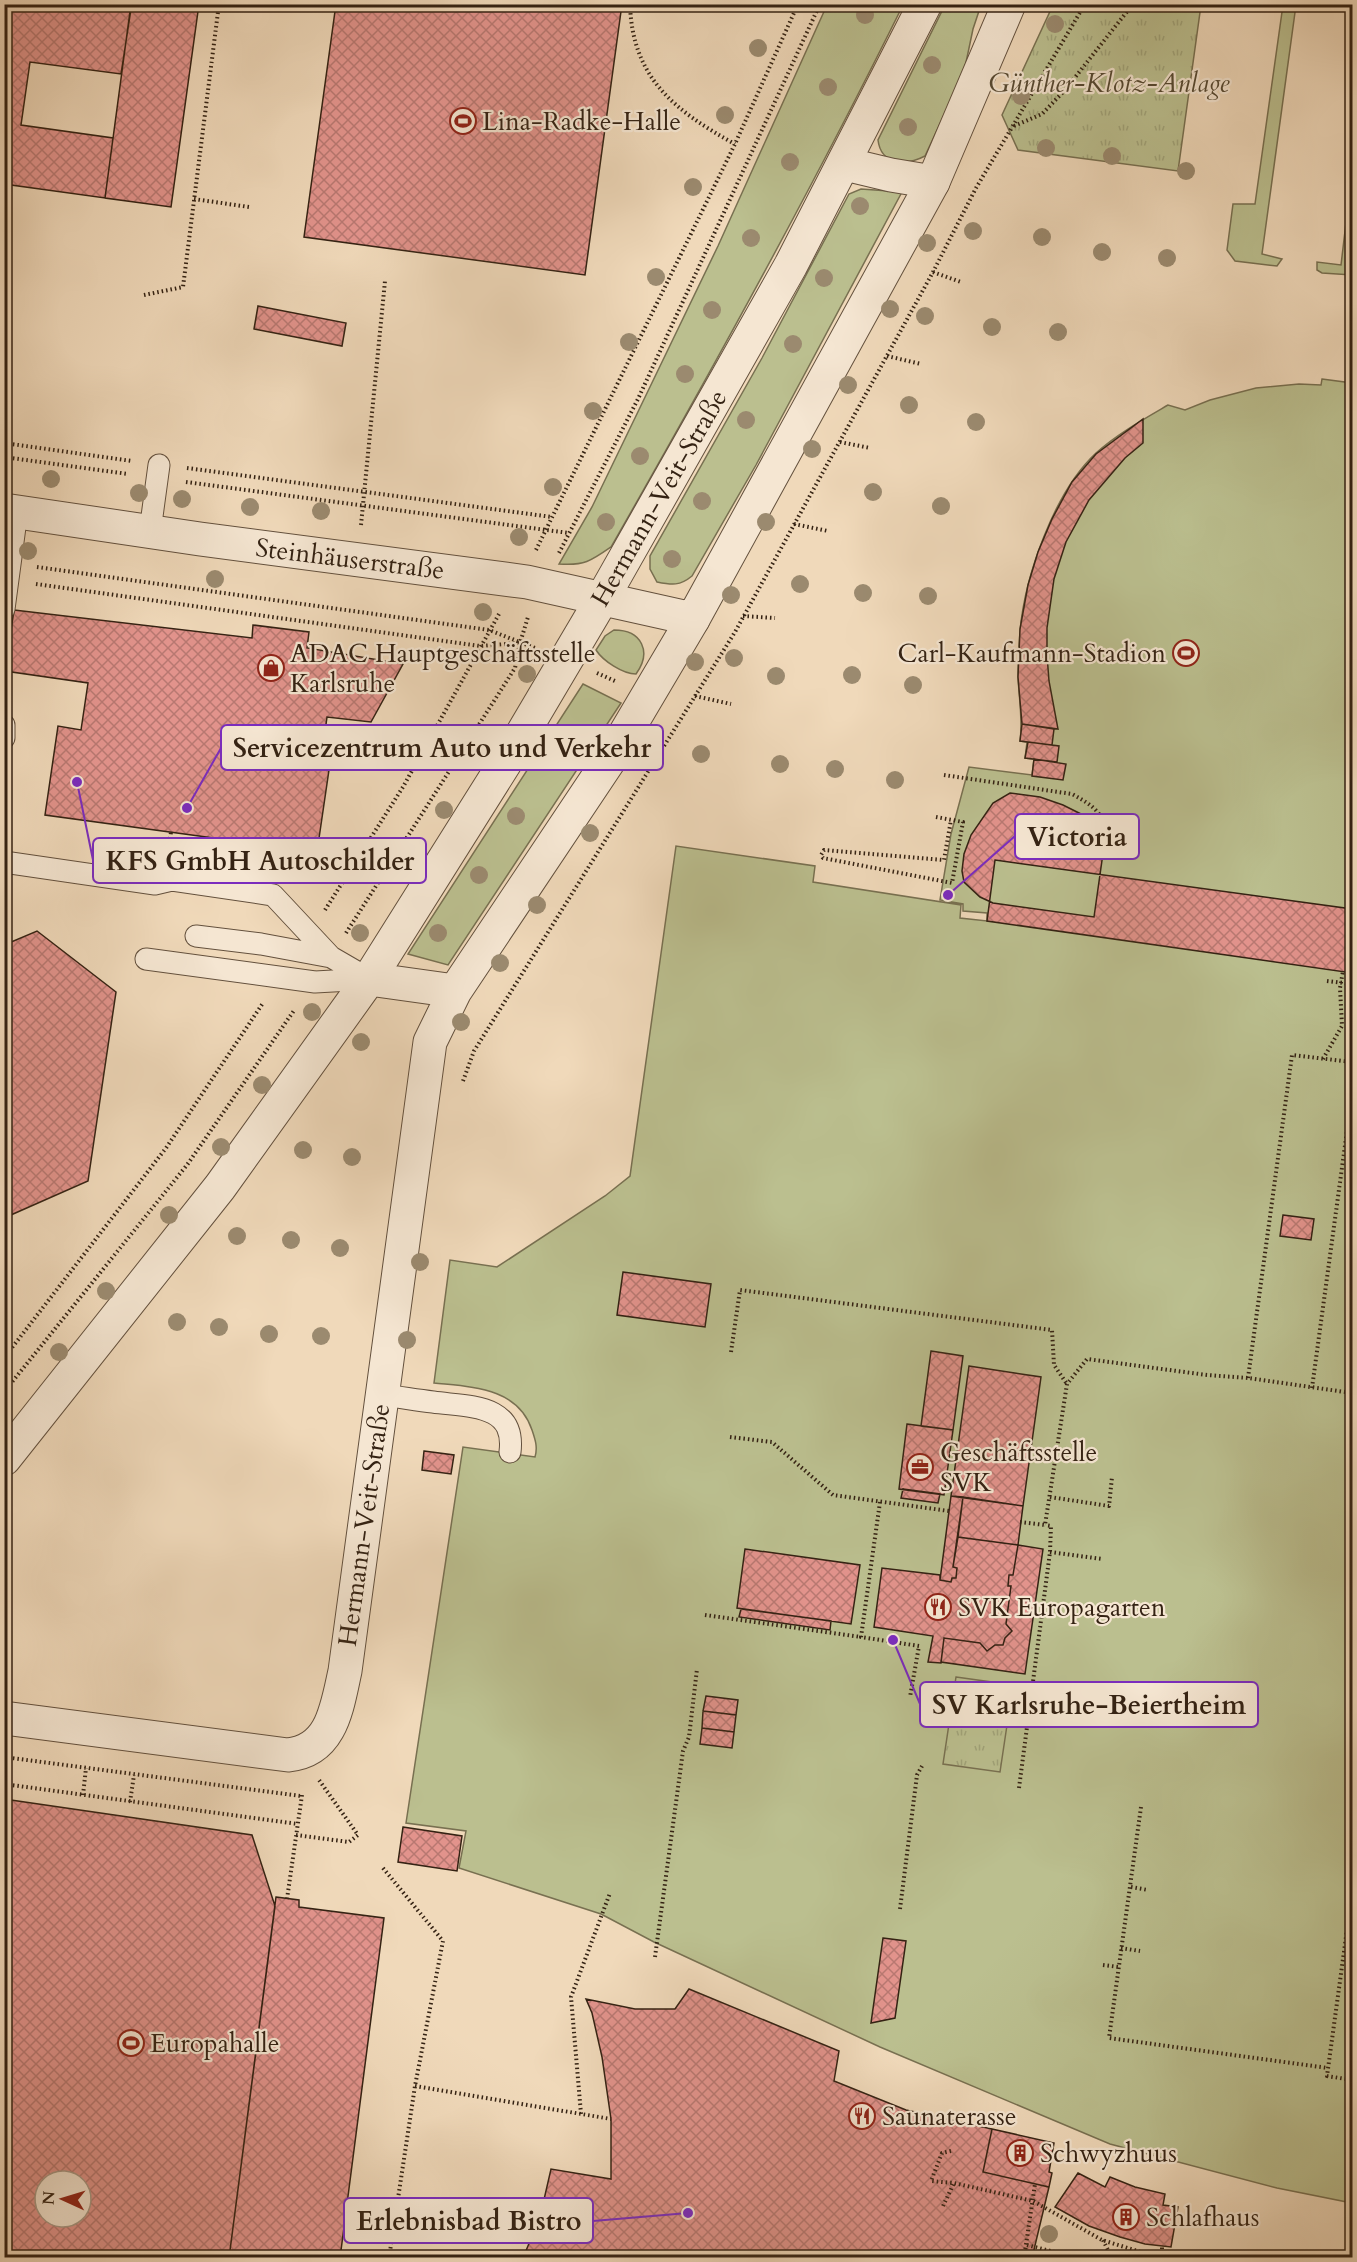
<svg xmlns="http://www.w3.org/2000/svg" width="1357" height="2262" font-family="Cardo,serif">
<defs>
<pattern id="park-tufts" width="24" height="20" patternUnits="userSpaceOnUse" patternTransform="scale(1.5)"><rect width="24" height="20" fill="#bbbf8f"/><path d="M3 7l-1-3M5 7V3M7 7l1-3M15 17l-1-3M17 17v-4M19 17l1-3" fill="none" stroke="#a1a47a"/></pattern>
<pattern id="building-cross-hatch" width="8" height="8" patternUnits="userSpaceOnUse" patternTransform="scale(1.5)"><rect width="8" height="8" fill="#e2938c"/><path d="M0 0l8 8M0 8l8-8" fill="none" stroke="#b87871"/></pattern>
</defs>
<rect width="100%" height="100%" fill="#f0d9ba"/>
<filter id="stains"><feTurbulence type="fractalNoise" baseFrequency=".00333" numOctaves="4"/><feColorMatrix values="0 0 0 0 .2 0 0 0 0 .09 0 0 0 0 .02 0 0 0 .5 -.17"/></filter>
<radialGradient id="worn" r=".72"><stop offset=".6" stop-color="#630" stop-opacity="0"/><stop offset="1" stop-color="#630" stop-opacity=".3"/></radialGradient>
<path fill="#bbbf8f" stroke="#787051" stroke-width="1.5" d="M827 5H903C812 189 713 369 611 547 591 561 584 566 559 564L592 507 718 246Z
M945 5H981L973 29 964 72 925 156C906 166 881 165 878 140Z
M1283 5H1296L1262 254 1282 259 1277 266 1235 261 1227 250 1233 204H1255Z
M1352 172V275L1322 273 1317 270V262L1341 265Z
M861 189 902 192 756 465 692 576C680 586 672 585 657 582L650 569V556L762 358 849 194Z
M1322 379 1352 383V2203L1277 2188 1110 2144 880 2047 654 1942 601 1914 459 1868 466 1831 406 1823 463 1447 535 1457C538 1447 535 1439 532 1430 518 1387 471 1387 434 1383L450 1260 497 1267 605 1196 630 1176 676 846 815 866 813 882 961 905 960 918 987 921V913L963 911V904L940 900 951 834 969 767 1032 775 1034 759 1025 758 1027 742 1020 741C1023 719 1019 699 1018 677 1018 662 1019 646 1020 631 1025 576 1054 492 1096 453 1117 434 1144 419 1168 405L1185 410 1210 400 1256 388 1299 384 1321 385Z
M614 630C642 630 652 652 636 674 623 674 603 661 596 650L605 636Z
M583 684 621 703 448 965 408 954Z"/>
<path fill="url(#park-tufts)" stroke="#787051" stroke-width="1.5" d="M1053 5H1201L1178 171 1018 150 1002 115Z
M956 1677 1013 1685 1000 1772 943 1764Z"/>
<path fill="url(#building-cross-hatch)" stroke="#342213" stroke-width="1.5" fill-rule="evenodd" d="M4 4H99L131 9 121 74 30 62 21 125 113 138 105 198 4 184Z
M131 4H199L171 207 105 198Z
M336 4H622L585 275 304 237Z
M258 306 346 323 342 346 254 329Z
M1143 419V443L1125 458 1089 500 1066 542 1054 579 1047 628V655L1049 681 1058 729 1022 724 1018 677 1020 629 1028 585 1038 552 1052 519 1072 482 1096 454Z
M14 610 252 638 253 625 309 632 307 648 403 664 371 722 327 717 321 761 330 763 317 852 45 815 58 726 81 730 88 683 5 671Z
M1022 724 1054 729 1052 745 1020 741Z
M1028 742 1059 746 1057 762 1025 758Z
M1034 759 1066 764 1063 780 1032 776Z
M1010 793 1040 797 1063 805 1085 816 1106 832 1094 917 993 903 980 897 964 882 962 871 964 854 971 835 993 803Z
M995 860 1352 909V973L987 921Z
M37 931 116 992 88 1181 4 1218V945Z
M1283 1215 1314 1219 1311 1240 1280 1236Z
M623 1272 711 1284 705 1327 617 1315Z
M931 1351 963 1356 953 1430 921 1426Z
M969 1366 1041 1377 1023 1506 951 1496Z
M907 1424 953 1430 944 1495 899 1489Z
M424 1451 454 1455 451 1474 422 1470Z
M903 1489 940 1494 938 1503 901 1498Z
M951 1496 963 1497 953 1567 957 1568 956 1578H952L951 1582 940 1580Z
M963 1497 1023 1506 1018 1545 958 1537Z
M958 1537 1018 1545 1013 1575H1009L1008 1586H1011L1006 1624 1012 1631 1005 1638 1003 1645H995L987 1651 980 1643 944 1638 941 1663 928 1662 933 1636 874 1627 882 1568 940 1575V1580L951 1582 952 1578H956L957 1568 953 1567Z
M1018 1545 1043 1549 1025 1674 941 1662 944 1638 980 1643 987 1651 995 1645H1003L1005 1638 1012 1631 1006 1624 1011 1586H1008L1009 1575H1013Z
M745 1549 860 1565 851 1624 737 1608Z
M741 1609 831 1621 830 1630 739 1617Z
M706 1696 738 1700 736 1715 703 1711Z
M703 1711 736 1715 734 1732 702 1728Z
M702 1728 734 1732 732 1748 700 1744Z
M4 1799 252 1835 275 1906 229 2258H4ZM45 2181H81V2217H45Z
M403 1827 462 1836 457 1871 398 1862Z
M276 1897 299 1900V1907L384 1918 340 2258H229Z
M883 1938 906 1941 895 2018 871 2023Z
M689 1989 839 2051 834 2081 906 2110 992 2129 983 2172 1049 2187 1032 2258H523L540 2217 551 2169 611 2179V2119L602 2057 592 2013 586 1999 635 2009H675Z
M992 2129 1054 2143 1049 2172 1052 2173 1049 2187 983 2172Z
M1078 2173 1105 2187 1110 2177 1135 2187 1165 2194 1163 2205 1178 2207 1171 2247 1145 2244 1120 2237 1089 2226 1055 2207Z"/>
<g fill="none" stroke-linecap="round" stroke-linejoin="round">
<defs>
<path id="service" d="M150 531 159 465
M4 609 17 512
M4 725V738
M4 862 155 884 172 880 273 895 331 957
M196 936 261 944 331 957 369 979
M146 959 315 982 369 979
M382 1395C399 1397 416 1400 433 1402 468 1407 516 1403 510 1452"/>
<path id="minor" d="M845 164 891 175 933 182
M369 979 455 991
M4 1459 220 1187 369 979 508 758 602 599
M4 1718 288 1755C332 1751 337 1707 345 1671L430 1042 455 991 612 756 693 619"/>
<path id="tertiary" d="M4 510 200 539 527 582 693 619 933 182 1009 4
M602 599 791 265 925 4"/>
</defs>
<use href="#service" stroke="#63503d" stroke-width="23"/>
<use href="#minor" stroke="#63503d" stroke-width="35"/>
<use href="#tertiary" stroke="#63503d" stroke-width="35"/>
<path stroke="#342213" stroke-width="4" stroke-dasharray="1.5 3" stroke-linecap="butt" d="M630 4C632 78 675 111 735 144
M1014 126 1042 114 1065 90 1133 4
M194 199 249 207
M933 272 961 282
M144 295 183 287 219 4
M887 356 921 364
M840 442 870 448
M4 443 132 461
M4 457 128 474
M187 468 552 517
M186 482 569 533
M794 524 828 531
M361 525 385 281
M536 550 735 144 798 4
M559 553 638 399 820 4
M37 567 489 630 535 648
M36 584 480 646 519 643
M743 616 775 618
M597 673 615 681
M695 696 731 704
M944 775 1072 794C1094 806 1104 813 1108 839L1115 840
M936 817 963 822 952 883 823 858 821 855 824 850 944 860 951 820
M168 852 171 832
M325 910 403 787 499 614
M346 933 515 668 520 643 528 617
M1327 981 1352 984
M1323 1059 1342 1026 1340 988 1343 971
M463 1081 474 1051 735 632 933 272 976 188 1085 4
M731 1352 740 1290 1052 1330 1054 1365 1067 1384
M4 1358 166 1148 263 1003
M1248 1378 1292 1055 1352 1062
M1312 1388 1352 1094
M4 1392 187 1165 295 1009
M730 1437 772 1442 833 1495 949 1511
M1050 1497 1109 1506 1112 1477
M880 1502 861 1637 919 1646 910 1697
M1020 1522 1045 1525 1067 1384 1087 1359 1207 1375 1248 1378 1352 1393
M1050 1552 1102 1559
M705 1615 861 1637
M4 1757 301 1796
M4 1784 298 1824
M1019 1788 1050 1552 1051 1526 1045 1525
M83 1795 86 1768
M130 1802 134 1775
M1141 1807 1109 2038 1328 2068
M296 1835 349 1842 358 1835 319 1780
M383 1868 443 1941 415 2086 389 2258
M1131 1887 1148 1890
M1352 1893 1327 2076 1352 2080
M287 1899 302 1795
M900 1909 917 1775 922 1766
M1121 1948 1140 1951
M655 1957 683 1751 689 1737 697 1669
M1103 1965 1119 1967
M415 2086 611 2119
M581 2114 571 1997 610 1893
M951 2151 942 2153 931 2181 954 2183 1033 2201 1102 2240 1160 2258
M943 2206 954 2183
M1103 2240 1112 2258
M1027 2245 1078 2258
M1024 2258 1035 2184
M1162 2258V2246"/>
<use href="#service" stroke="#f5e6d2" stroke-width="21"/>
<use href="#minor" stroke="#f5e6d2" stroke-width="33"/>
<use href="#tertiary" stroke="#f5e6d2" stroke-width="33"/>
</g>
<g fill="#9b8a6f">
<circle cx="865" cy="15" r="9"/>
<circle cx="1055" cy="24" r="9"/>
<circle cx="758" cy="48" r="9"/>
<circle cx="932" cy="65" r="9"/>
<circle cx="828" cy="87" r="9"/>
<circle cx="1021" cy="96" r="9"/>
<circle cx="725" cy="115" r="9"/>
<circle cx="908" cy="127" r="9"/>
<circle cx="1046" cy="148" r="9"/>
<circle cx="1112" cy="156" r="9"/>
<circle cx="790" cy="162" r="9"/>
<circle cx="1186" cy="171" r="9"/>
<circle cx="693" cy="187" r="9"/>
<circle cx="860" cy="206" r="9"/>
<circle cx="973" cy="231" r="9"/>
<circle cx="1042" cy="237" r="9"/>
<circle cx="751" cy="238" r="9"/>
<circle cx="927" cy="243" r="9"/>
<circle cx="1102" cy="252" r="9"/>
<circle cx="1167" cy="258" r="9"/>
<circle cx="656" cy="277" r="9"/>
<circle cx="824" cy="278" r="9"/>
<circle cx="890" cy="309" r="9"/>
<circle cx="712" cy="310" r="9"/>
<circle cx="925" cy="316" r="9"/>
<circle cx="992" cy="327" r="9"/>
<circle cx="1058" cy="332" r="9"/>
<circle cx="629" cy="342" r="9"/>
<circle cx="793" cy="344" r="9"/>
<circle cx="685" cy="374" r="9"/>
<circle cx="848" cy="385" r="9"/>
<circle cx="909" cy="405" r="9"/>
<circle cx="593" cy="411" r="9"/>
<circle cx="746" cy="420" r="9"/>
<circle cx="976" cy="422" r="9"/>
<circle cx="812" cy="449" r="9"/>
<circle cx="640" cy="456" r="9"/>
<circle cx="51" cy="479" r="9"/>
<circle cx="553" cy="487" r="9"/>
<circle cx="873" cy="492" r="9"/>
<circle cx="139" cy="493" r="9"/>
<circle cx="182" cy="499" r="9"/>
<circle cx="702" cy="501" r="9"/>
<circle cx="941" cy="506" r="9"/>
<circle cx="250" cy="507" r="9"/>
<circle cx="321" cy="511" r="9"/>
<circle cx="606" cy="522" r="9"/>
<circle cx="766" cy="522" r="9"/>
<circle cx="519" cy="537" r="9"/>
<circle cx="28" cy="551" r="9"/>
<circle cx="672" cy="559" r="9"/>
<circle cx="215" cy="579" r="9"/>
<circle cx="800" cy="584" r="9"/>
<circle cx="863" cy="593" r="9"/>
<circle cx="731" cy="595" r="9"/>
<circle cx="928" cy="596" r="9"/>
<circle cx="483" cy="612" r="9"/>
<circle cx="734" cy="658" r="9"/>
<circle cx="695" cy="662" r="9"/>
<circle cx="527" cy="674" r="9"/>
<circle cx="852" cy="675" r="9"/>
<circle cx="776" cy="676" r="9"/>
<circle cx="913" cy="685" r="9"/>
<circle cx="701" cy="754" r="9"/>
<circle cx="780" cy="764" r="9"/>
<circle cx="835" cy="769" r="9"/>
<circle cx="895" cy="780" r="9"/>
<circle cx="444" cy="810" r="9"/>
<circle cx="516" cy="816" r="9"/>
<circle cx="590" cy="833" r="9"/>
<circle cx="479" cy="875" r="9"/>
<circle cx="537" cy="905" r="9"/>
<circle cx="360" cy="933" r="9"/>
<circle cx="438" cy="933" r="9"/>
<circle cx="500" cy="963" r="9"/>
<circle cx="312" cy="1012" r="9"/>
<circle cx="461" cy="1022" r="9"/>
<circle cx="361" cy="1042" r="9"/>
<circle cx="262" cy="1085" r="9"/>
<circle cx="221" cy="1147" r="9"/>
<circle cx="303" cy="1150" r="9"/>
<circle cx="352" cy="1157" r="9"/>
<circle cx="169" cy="1215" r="9"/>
<circle cx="237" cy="1236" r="9"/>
<circle cx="291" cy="1240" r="9"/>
<circle cx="340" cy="1248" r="9"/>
<circle cx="420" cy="1262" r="9"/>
<circle cx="106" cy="1291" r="9"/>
<circle cx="177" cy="1322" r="9"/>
<circle cx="219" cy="1327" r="9"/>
<circle cx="269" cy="1334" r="9"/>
<circle cx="321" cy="1336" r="9"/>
<circle cx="407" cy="1340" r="9"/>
<circle cx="59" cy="1352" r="9"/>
<circle cx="1049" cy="2234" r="9"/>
</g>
<defs>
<symbol id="stadium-ring" viewBox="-11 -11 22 22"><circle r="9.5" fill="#f5e6d2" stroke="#8f2418" stroke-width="1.5"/><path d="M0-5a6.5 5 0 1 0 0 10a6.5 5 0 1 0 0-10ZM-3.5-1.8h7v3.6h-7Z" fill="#8f2418"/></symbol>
<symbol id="shop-ring" viewBox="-11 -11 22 22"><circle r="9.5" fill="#f5e6d2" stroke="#8f2418" stroke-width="1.5"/><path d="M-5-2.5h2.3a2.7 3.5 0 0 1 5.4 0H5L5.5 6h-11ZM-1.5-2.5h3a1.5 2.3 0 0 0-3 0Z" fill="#8f2418"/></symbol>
<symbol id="office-ring" viewBox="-11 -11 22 22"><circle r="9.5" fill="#f5e6d2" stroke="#8f2418" stroke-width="1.5"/><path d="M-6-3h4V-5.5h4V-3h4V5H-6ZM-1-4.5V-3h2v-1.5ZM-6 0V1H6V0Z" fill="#8f2418"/></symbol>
<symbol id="restaurant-ring" viewBox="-11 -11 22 22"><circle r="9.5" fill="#f5e6d2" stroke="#8f2418" stroke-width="1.5"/><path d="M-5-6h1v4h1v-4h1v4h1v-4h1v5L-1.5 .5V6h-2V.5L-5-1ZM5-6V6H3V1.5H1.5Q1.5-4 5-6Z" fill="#8f2418"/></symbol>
<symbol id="building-ring" viewBox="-11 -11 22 22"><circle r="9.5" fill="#f5e6d2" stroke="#8f2418" stroke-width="1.5"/><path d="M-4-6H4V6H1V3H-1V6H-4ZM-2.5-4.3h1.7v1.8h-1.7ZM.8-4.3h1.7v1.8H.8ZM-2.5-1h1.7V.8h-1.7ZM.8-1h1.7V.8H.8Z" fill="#8f2418"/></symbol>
</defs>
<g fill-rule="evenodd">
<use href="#stadium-ring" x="448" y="106" width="30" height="30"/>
<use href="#stadium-ring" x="1171" y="638" width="30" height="30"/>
<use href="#shop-ring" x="256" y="653" width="30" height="30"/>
<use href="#office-ring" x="905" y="1452" width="30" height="30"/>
<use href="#restaurant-ring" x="923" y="1592" width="30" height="30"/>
<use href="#stadium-ring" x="116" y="2028" width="30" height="30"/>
<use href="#restaurant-ring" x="847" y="2101" width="30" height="30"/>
<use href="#building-ring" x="1005" y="2138" width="30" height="30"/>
<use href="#building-ring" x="1111" y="2202" width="30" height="30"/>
</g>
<g text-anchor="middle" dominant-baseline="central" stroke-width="4.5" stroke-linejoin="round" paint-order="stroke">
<g font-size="26" font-style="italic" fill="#564932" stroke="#f5e6d2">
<text x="1109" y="83">Günther-Klotz-Anlage</text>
</g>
<g font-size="26" fill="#342213" stroke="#f5e6d2" text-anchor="start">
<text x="482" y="121">Lina-Radke-Halle</text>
<text x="290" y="653">ADAC Hauptgeschäftsstelle<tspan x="290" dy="30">Karlsruhe</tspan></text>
<text x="1166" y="653" text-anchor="end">Carl-Kaufmann-Stadion</text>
<text x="940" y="1452">Geschäftsstelle<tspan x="940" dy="30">SVK</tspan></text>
<text x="958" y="1607">SVK Europagarten</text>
<text x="150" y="2043">Europahalle</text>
<text x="882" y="2116">Saunaterasse</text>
<text x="1040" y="2153">Schwyzhuus</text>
<text x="1146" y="2217">Schlafhaus</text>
</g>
<g font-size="26" fill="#342213" stroke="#f5e6d2">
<text transform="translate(659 498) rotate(-60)">Hermann-Veit-Straße</text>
<text transform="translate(350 559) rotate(7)">Steinhäuserstraße</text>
<text transform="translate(364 1525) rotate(-82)">Hermann-Veit-Straße</text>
</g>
</g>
<path fill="none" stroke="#7b2cbf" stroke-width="2" d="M187 808L221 748M948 895L1015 836M77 782L93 860M893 1640L920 1704M688 2213L593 2221"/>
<g fill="#7b2cbf" stroke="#f5e6d2" stroke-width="2">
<circle cx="187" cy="808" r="6"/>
<circle cx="948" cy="895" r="6"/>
<circle cx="77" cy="782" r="6"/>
<circle cx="893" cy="1640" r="6"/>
<circle cx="688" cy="2213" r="6"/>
</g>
<g fill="#f5e6d2" stroke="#7b2cbf" stroke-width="2">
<rect x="221" y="725" width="442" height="45" rx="6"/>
<rect x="1015" y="814" width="124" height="45" rx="6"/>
<rect x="93" y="838" width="333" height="45" rx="6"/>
<rect x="920" y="1682" width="338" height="45" rx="6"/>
<rect x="344" y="2198" width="249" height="45" rx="6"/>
</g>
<g font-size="27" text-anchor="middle" font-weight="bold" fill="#342213">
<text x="442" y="757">Servicezentrum Auto und Verkehr</text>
<text x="1077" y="846">Victoria</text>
<text x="260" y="870">KFS GmbH Autoschilder</text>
<text x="1089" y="1714">SV Karlsruhe-Beiertheim</text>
<text x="469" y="2230">Erlebnisbad Bistro</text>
</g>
<rect width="1357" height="2262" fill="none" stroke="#f0d9ba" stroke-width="24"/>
<rect x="6" y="6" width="1345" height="2250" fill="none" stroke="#342213" stroke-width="3"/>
<rect x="12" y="12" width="1333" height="2238" fill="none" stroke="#342213" stroke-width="1.5"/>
<g transform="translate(63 2199) rotate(274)"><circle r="28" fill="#f5e6d2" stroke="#a89886" stroke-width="1.5"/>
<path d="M0-4.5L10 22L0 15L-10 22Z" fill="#8f2418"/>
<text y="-9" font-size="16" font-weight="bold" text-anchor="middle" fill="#342213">N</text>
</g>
<rect width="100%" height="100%" filter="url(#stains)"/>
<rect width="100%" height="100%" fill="url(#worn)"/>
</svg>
